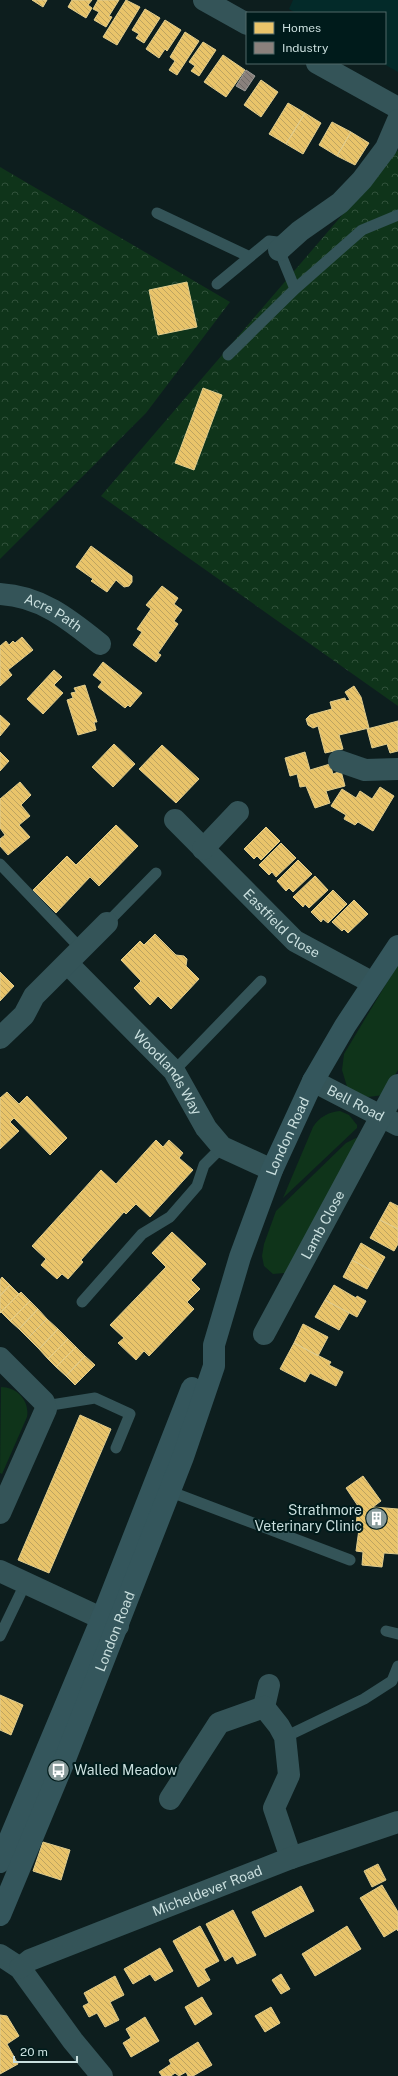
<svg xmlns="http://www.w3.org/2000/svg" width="398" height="2076" font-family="'Public Sans',sans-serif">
<defs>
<pattern id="park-crowns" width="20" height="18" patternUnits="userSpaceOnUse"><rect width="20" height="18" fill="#0f341a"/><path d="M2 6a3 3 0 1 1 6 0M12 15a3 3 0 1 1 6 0" fill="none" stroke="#31513b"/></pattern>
<pattern id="homes-back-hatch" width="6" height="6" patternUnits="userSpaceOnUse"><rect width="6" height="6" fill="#e9c46a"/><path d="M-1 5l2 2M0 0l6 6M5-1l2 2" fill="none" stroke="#bea460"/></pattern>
<pattern id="industry-back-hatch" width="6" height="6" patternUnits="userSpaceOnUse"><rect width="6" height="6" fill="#8a817c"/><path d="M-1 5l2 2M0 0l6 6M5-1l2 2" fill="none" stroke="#6f6b68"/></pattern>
</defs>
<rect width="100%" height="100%" fill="#0d1e1e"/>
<path fill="#032a29" d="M293 0H398V72L382 63H385V13H296L289 9Z"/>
<path fill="#0f341a" d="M398 964V1070L383 1095 368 1097 348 1090 342 1070 344 1054Z
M340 1111 349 1115 357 1125V1128L283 1198 313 1127C319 1117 329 1112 340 1111Z
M356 1138H360L285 1273 273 1274 264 1266 262 1256 264 1244 276 1211 346 1143Z
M1 1387C17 1387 30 1401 27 1417L2 1474 0 1473Z"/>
<path fill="url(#park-crowns)" d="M398 150V706L101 496Z
M0 167 230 302 146 413 0 559Z"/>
<path fill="url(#homes-back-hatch)" stroke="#e0cc8d" d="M32 0H47L43 7Z
M72 0H92L88 5 92 8 86 18 68 7Z
M98 0H119L109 16 112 17 106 27 94 20 99 12 93 9Z
M126 0 140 7 117 45 103 37Z
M145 9 160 18 144 43 136 38 139 34 132 30Z
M165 20 181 30 167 51 165 49 159 58 146 49Z
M185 32 199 41 177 75 169 70 175 61 170 57Z
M203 42 216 50 199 76 191 71 195 66 189 62Z
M223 55 245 70 226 97 204 82Z
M261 80 278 92 261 117 244 105Z
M288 103 305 113 286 144 269 134Z
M305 113 321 123 303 154 286 144Z
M332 122 351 132 337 156 319 145Z
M351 132 369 143 355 165 337 156Z
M187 282 197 327 158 335 149 290Z
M203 388 222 395 194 470 175 463Z
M91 546 132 576V582L129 586 124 587 116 580 107 592 91 581 93 579 76 567Z
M162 586 178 598 174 604 182 610 174 621 178 624 158 653 161 655 156 662 133 645 142 632 137 629 151 609 146 605Z
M22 637 33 650 8 670 12 675 0 686V646L6 641 9 645 13 641 15 643Z
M103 662 142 693 130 707 128 705 125 708 98 687 102 682 93 675Z
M54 670 62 677 54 685 63 693 43 714 27 699Z
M85 685 97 722H94L96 730 78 735 67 700 73 698 71 693 76 692 74 688Z
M354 686 361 697 369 728 339 735 343 749 325 753 318 726 313 728 308 725 306 719 310 715 332 709 330 702 345 698 346 701 350 700 345 692Z
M0 715 10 724 0 736Z
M398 721V751L390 753 387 744 372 748 367 729Z
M114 744 135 764 113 787 92 767Z
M162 745 199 779 176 803 139 769Z
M0 752 9 761 0 771Z
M305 752 310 770 330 764 333 774 341 771 345 786 326 791 330 803 315 808 306 786 300 787 297 774 290 776 285 758Z
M20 782 31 795 21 805 30 816 19 825 30 837 8 855 0 846V839L5 835 0 828V799Z
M380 787 394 796 373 831 358 822 355 825 344 819 346 815 331 806 342 789 356 798 360 791 372 799Z
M116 825 138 846 99 886 90 877 56 913 33 890 67 856 76 865Z
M266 827 280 841 261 860 257 856 254 859 244 849Z
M281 843 296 858 276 877 272 872 269 875 259 865Z
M298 860 312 874 293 892 289 888 286 891 277 881Z
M315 876 328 890 309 908 305 904 303 907 293 897Z
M333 890 347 904 328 923 323 919 321 922 311 912Z
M354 900 368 914 348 933 344 929 342 931 332 922Z
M155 934 176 955 184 956 187 959 186 966 199 979 171 1009 158 996 150 1005 134 988 141 981 121 960 140 941 144 945Z
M0 972 14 986 0 1001Z
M7 1092 19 1104 27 1096 67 1138 50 1155 14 1118 10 1122 19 1131 0 1149V1098Z
M156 1140 163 1147 169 1140 183 1153 179 1158 193 1170 150 1217 136 1204 126 1214 124 1212 81 1260 83 1262 68 1279 62 1274 57 1279 41 1265 46 1259 32 1246 101 1170 116 1184Z
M390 1202 398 1206V1229L380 1220Z
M380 1220 398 1229V1244L394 1251 370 1238Z
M172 1232 206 1264 191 1280 200 1289 187 1302 194 1309 149 1356 144 1351 136 1360 118 1343 124 1338 110 1325 166 1267 152 1253Z
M361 1243 385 1257 376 1273 352 1260Z
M352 1260 376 1273 367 1289 343 1277Z
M2 1277 10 1285 0 1296V1280Z
M10 1285 19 1294 0 1313V1296Z
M334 1285 356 1298 357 1296 366 1301 357 1317 325 1300Z
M21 1292 30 1301 10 1321 1 1312Z
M325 1300 349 1313 339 1330 315 1317Z
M30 1301 38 1309 19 1329 10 1321Z
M38 1309 47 1319 28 1338 19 1329Z
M47 1319 58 1329 39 1349 28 1338Z
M303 1324 328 1337 318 1356 294 1343Z
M58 1329 68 1339 48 1359 39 1349Z
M68 1339 76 1347 56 1367 48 1359Z
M294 1343 331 1362 329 1365 343 1372 336 1386 310 1373 305 1382 280 1369Z
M76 1347 85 1356 66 1376 56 1367Z
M85 1356 95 1365 75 1385 66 1376Z
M80 1415 111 1429 49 1573 18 1560Z
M363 1476 381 1501 373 1507 398 1509V1554L384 1553 382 1567 362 1565 363 1552 356 1551 359 1529 356 1526 358 1506 346 1488Z
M0 1695 23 1705 11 1735 0 1730Z
M43 1842 70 1850 61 1880 33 1871Z
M378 1864 386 1880 372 1887 364 1871Z
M382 1885 398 1912V1931L397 1929 384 1937 360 1898Z
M301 1886 314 1911 265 1937 252 1912Z
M233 1910 256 1955 237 1964 233 1956 225 1961 206 1924Z
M200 1926 219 1961 204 1969 210 1980 198 1987 173 1941Z
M347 1926 361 1949 315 1976 302 1954Z
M160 1948 173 1971 155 1981 150 1974 133 1984 124 1969Z
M281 1974 290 1989 281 1994 272 1980Z
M115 1976 124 1995 110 2002 119 2020 105 2027 97 2013 89 2017 83 2006 89 2003 84 1993Z
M202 1997 212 2014 195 2025 185 2007Z
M271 2007 280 2023 265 2032 255 2016Z
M0 2015 7 2016 19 2036 7 2044 18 2064 0 2074Z
M145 2017 159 2041 131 2057 123 2043 131 2038 126 2029Z
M198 2042 212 2065 193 2076H188L186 2072 179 2076 175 2073 171 2076H162L159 2072 171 2064 169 2060Z"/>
<path fill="url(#industry-back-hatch)" stroke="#9d9d99" d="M246 70 255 76 245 91 236 86Z"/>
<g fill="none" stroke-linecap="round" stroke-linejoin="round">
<path stroke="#345458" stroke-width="11" d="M157 213 250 257
M279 250 295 289
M217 284 269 241 285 243
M228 355 295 289 362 230 398 215
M0 864 82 950
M107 923 156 873
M174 1071 261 981
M82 1302 142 1234 170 1217 197 1186 204 1165 222 1147
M45 1406 95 1398 130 1414 116 1448
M166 1490 350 1560
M386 1631 398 1634
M0 1636 26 1582
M285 1737 364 1699 392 1681 398 1666"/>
<g stroke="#345458" stroke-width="22">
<path d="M204 0 247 24"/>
<path d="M317 63 398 108"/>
<path d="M279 250 300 231 340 203 362 180 386 148 398 120"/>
<path id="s1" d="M0 594C41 596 70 620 100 644"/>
<path d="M339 761 365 770 398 769"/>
<path id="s2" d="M175 820 295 941 373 983"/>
<path d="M203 849 238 812"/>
<path id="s3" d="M68 964 174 1071 206 1128 222 1147 272 1170"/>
<path d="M0 1038 24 1015 34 996 107 923"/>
<path id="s4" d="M313 1081 398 1125"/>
<path id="s5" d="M264 1334 398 1085"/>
<path d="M0 1358 44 1402 46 1409 0 1513"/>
<path d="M0 1571 118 1626"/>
<path d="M264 1707 269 1685"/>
<path d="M170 1799 219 1723 264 1707 279 1726 285 1737 289 1775 274 1808 291 1858"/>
<path d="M0 1955 20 1968 73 2041 102 2076"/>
<path id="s6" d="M20 1968 30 1960 291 1858 398 1822"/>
</g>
<g stroke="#34565c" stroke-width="22">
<path d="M0 1862 102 1618 192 1388"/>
<path id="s7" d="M0 1915 65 1759 183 1457 214 1366V1345L240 1257 272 1170 313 1081 345 1026 398 946"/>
</g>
</g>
<defs>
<symbol id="building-disc" viewBox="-11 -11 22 22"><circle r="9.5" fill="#889b9b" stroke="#001b1b"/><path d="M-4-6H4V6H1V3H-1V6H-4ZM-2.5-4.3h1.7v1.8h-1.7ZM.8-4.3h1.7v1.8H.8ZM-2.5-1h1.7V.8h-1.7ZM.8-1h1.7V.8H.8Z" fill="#fff"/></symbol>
<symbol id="bus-disc" viewBox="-11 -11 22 22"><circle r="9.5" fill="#889b9b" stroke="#001b1b"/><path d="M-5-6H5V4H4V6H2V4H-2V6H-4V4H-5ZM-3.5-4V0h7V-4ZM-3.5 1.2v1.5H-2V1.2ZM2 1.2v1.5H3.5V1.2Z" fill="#fff"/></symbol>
</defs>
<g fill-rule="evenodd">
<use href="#building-disc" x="364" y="1506" width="25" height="25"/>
<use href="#bus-disc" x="46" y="1758" width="25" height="25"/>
</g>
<g text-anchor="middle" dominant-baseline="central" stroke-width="4" stroke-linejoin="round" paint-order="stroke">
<g font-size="14" fill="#cadfde" stroke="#001b1b">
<text stroke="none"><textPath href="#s1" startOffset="57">Acre Path</textPath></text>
<text stroke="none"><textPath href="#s2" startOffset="149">Eastfield Close</textPath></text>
<text stroke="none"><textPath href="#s3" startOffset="148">Woodlands Way</textPath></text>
<text stroke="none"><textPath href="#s4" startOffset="48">Bell Road</textPath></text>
<text stroke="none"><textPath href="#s7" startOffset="832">London Road</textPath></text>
<text stroke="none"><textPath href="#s5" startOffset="124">Lamb Close</textPath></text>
<text stroke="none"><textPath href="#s7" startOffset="306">London Road</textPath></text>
<text stroke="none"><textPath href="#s6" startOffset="203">Micheldever Road</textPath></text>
</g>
<g font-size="14" fill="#cadfde" stroke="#001b1b" text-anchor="end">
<text x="362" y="1510">Strathmore<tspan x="362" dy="16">Veterinary Clinic</tspan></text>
<text x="74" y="1770" text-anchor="start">Walled Meadow</text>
</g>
</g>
<rect x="246" y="12" width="140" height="52" fill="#001b1b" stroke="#516969"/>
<rect x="254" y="22" width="20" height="12" fill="#e9c46a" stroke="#516969"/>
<text x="282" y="32" font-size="12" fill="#cadfde">Homes</text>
<rect x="254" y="42" width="20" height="12" fill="#8a817c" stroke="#516969"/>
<text x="282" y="52" font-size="12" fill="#cadfde">Industry</text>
<path d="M14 2056v6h63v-6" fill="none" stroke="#cadfde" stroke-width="2"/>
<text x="20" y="2056" font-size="12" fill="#cadfde" stroke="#001b1b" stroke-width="3" paint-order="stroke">20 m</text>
</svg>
